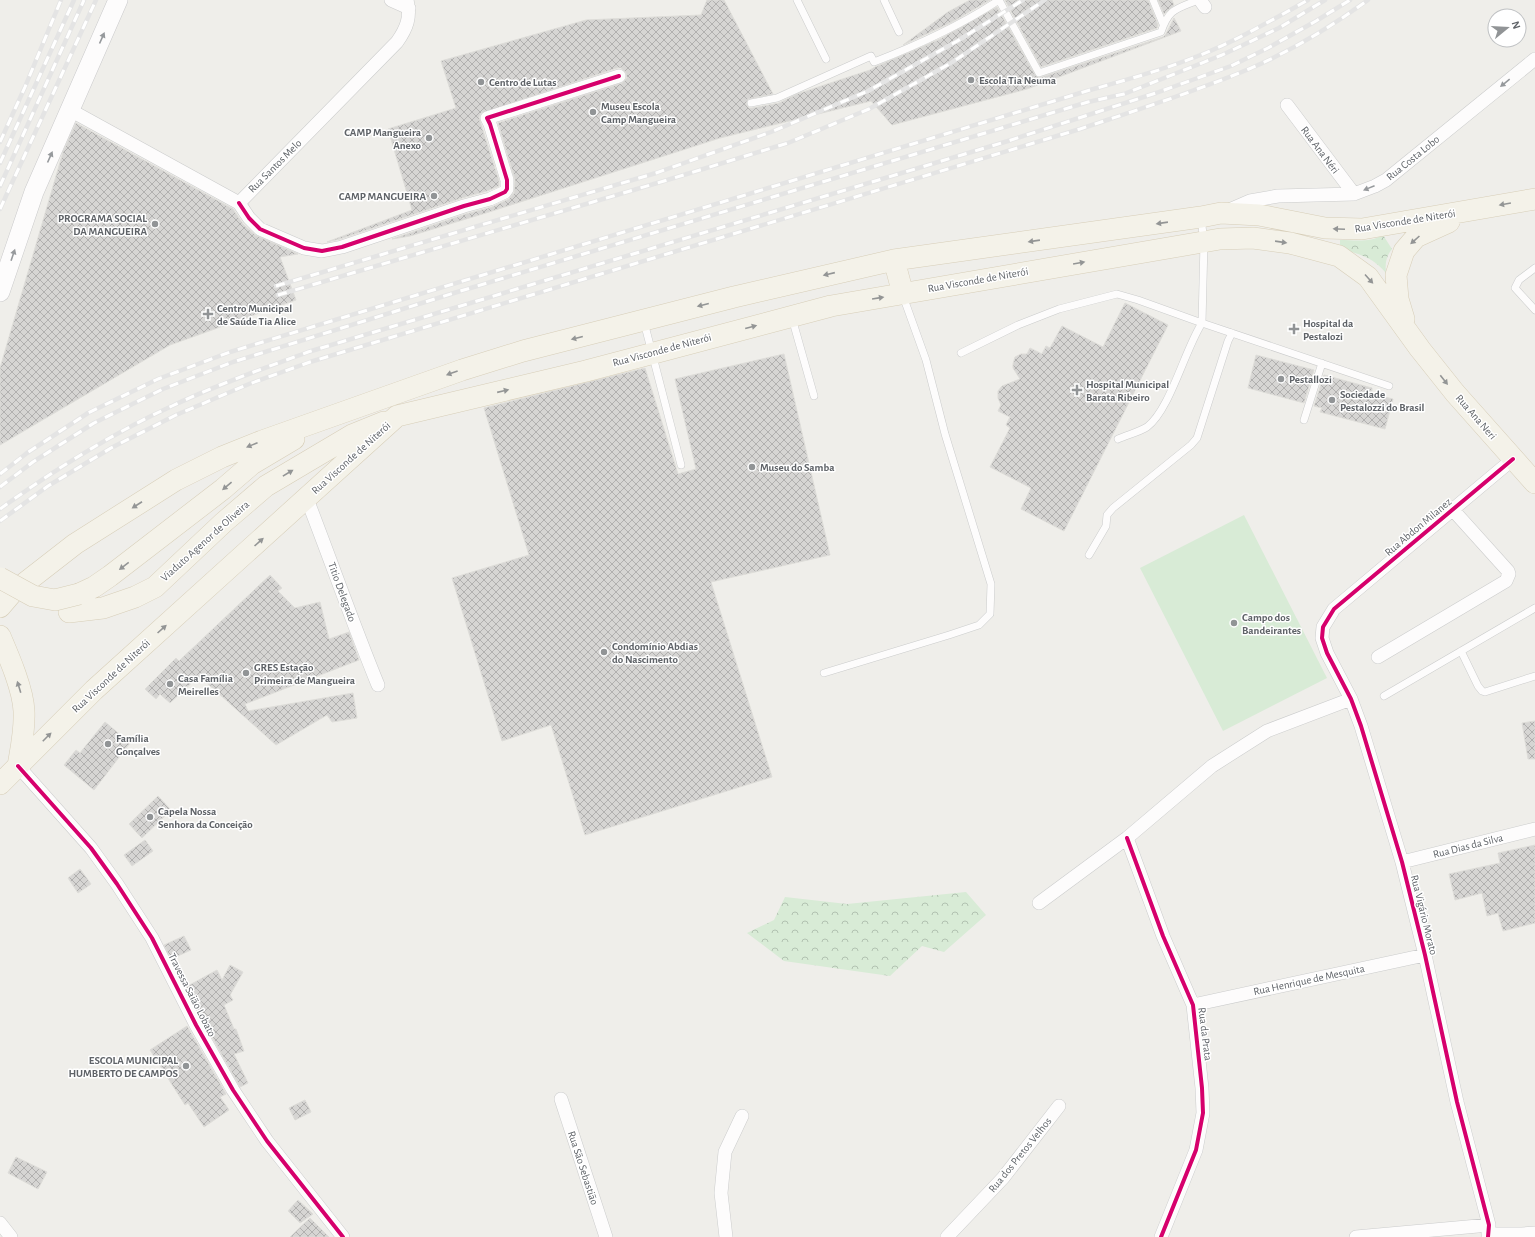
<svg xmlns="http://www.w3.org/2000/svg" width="1535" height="1237" font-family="'Alegreya Sans',sans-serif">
<defs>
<pattern id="forest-crowns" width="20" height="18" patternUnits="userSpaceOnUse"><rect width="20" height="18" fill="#d8ebd6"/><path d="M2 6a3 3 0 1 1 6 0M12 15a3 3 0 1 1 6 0" fill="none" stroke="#b2c2b1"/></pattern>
<pattern id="building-cross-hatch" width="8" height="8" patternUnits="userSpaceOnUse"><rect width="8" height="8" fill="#d6d5d3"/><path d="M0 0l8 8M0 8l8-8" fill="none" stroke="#b1b0af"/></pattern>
</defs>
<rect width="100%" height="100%" fill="#efeeea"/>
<path fill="url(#forest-crowns)" d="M1383 235 1392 249C1386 256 1385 264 1386 273 1372 257 1360 254 1340 249V240C1354 240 1370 243 1383 235Z
M966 892 986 915 944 952 922 946 890 976 784 961 747 933 774 920 785 897 847 904Z"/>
<path fill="#d8ebd6" d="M1244 515 1327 678 1223 731 1140 568Z"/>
<path fill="url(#building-cross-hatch)" stroke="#deddd9" d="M707 0H724L773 94 748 99 746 104 749 108H752L779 103 797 94 870 70 875 67 940 39 997 7 1035 75 1039 78 1163 37 1166 34 1174 18 1181 31 1027 89 892 125 871 101 720 138 489 212 410 236 392 239 466 214 492 207 509 199 514 193 515 180 498 123 622 83 627 78 626 73 621 68H617L481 113 479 117 480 121 499 181V186L487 191 462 198 340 239 327 242 412 210 388 129 456 108 441 61 586 20 701 15Z
M970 0H990L952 22 903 45 948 12Z
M1005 0H1148L1158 25 1157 28 1041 67Z
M1158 0H1172L1174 5 1164 14Z
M76 123 233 209 243 224 255 235 298 254 280 257 296 300 170 345 0 445V368L63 152Z
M1125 303 1168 325 1064 531 1021 509 1031 488 990 467 1010 428 1006 425 1010 417 998 411 1001 405 998 398V391L1002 386 1020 379 1013 368V364L1015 357 1021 354H1027L1030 348 1042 354 1046 346 1050 348 1062 326 1103 347Z
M784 354 830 555 711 582 772 777 585 835 551 725 502 741 452 578 529 555 484 408 645 368 678 474 696 469 675 379Z
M1256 355 1314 370 1304 403 1248 388Z
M1324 375 1372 388V394L1393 399 1385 429 1320 412 1322 408 1314 406Z
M270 575 282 588 278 591 295 608 320 602 329 639 349 632 359 660 245 704 248 711 353 693 357 718 332 722 327 715 276 745 208 684 198 677 170 703 160 694 156 699 145 689 176 658 179 661Z
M1535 721V759H1528L1522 723Z
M105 722 130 743 94 790 64 765 76 750 80 753Z
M158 796 171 810 142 838 129 824Z
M145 840 153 851 132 866 124 855Z
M1535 845V923L1503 931 1498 913 1487 916 1482 893 1455 900 1449 874 1500 863 1498 853Z
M80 869 91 884 78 893 68 878Z
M184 936 191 950 171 959 164 945Z
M230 965 243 972 230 995 233 1000 224 1005 234 1029H236L244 1051 234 1054 248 1083 240 1087 203 1021 186 987 217 970 222 980Z
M187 1026 226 1094 220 1097 229 1110 204 1127 188 1103 185 1105 150 1050Z
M305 1100 311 1112 295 1120 289 1108Z
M16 1157 47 1172 38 1189 8 1173Z
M298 1200 313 1214 300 1223 288 1211Z
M310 1218 329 1237H290Z"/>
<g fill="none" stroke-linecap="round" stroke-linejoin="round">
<defs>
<path id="lane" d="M797 0 826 59
M884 0 899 32
M999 0 1039 73 1161 32C1169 8 1177 9 1198 0
M1153 0 1163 24
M751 103 777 98 871 56 874 62C918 45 960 26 999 0
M1535 268 1519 280 1515 288 1535 310
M792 318 814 396
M644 322 681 465
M961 353 1018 325 1059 309 1117 294 1138 300 1202 323 1204 242 1201 218
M1304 420 1322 363
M1118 439C1127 435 1139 432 1147 427 1170 410 1185 349 1202 323L1389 386
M1089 555 1106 526 1107 515 1113 508 1191 445 1197 438 1228 341 1232 333
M1461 651 1478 686 1482 691 1485 692 1535 676
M824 673 949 635 979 625 990 614 991 584 945 434 926 360 903 296
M1384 696 1535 608"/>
<path id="street" d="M391 0 409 8
M1200 0 1205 7
M1287 105 1354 194
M70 110 239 203
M239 203 249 218 260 229 304 248 322 251 342 247 464 206 490 199 505 192 507 189V180L490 124 487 118 619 76
M239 203 397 42C407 28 411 17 407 0
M1227 211 1250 201 1278 196 1354 194 1375 186 1386 180 1535 59
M307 499C331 561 353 624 378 685
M1378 657 1506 581 1509 574 1508 571 1453 510
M18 766 91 848 117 884 152 938 196 1025 233 1090 267 1141 343 1237
M1127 838 1163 936 1193 1005 1202 1088 1203 1113 1196 1150 1161 1237
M1402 862 1535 829
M1039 903 1127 838 1212 766 1267 731 1351 699
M1193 1005 1425 955
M561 1099 606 1237
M0 1223 11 1237
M1488 1234H1522L1535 1233
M726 1237 721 1193 725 1152 742 1116
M947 1237 1003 1178 1059 1106
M1356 1237 1489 1225
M1488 1237 1489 1225 1457 1102 1425 955 1402 862 1361 726 1351 699 1327 653 1322 638 1323 627 1334 609 1513 459"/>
<path id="secondary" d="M0 292 34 192 118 0"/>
<path id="primary" d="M894 260 903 294
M1404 319 1398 299 1396 275 1404 251 1416 237 1449 222
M79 594 94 587 110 576 223 489 252 464 294 439
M0 607 12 593 75 544 176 480 222 457 262 441 462 370 523 351 734 297 894 260 1201 217 1221 213 1259 215 1325 228 1362 229 1535 199
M69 612 103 608 135 597 155 587 224 522 266 486 352 435 384 422
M0 636C9 657 23 689 24 711 25 730 21 748 18 766
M0 784 94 690 397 416 586 371 831 306 1220 239 1253 238 1290 243 1339 256 1368 277 1420 349 1455 393 1535 483"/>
</defs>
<use href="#lane" stroke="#cbcccc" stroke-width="8"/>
<use href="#street" stroke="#cbcccc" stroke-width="14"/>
<use href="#secondary" stroke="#cacacb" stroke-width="20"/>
<use href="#primary" stroke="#d7ceb8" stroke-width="22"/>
<use href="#lane" stroke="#fdfcfc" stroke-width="7"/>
<use href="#street" stroke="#fdfcfc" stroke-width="13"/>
<use href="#secondary" stroke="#fdfcfc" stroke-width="19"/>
<use href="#primary" stroke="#f4f2e9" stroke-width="21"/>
<defs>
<path id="rail" d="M0 142 25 87 61 0
M0 163 74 0
M0 186 84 0
M0 209 96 0
M276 286 656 173 771 132 868 91 959 40 1023 0
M278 295 664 181 788 143 869 109 951 63 1045 0
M0 474 27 453 88 413 158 379 230 352 1090 90C1126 80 1163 70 1198 56 1236 41 1272 20 1308 0
M0 487 33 462 94 423 163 389 233 362 454 293 1088 102 1124 94 1222 55 1279 28 1325 0
M0 509C54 470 111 434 172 406 216 385 262 369 308 352L1008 141 1156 93 1231 66 1268 48 1316 21 1350 0
M0 521 48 486 111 448 176 415 249 384 310 362 1080 129C1137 110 1194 92 1249 69 1291 51 1331 27 1368 0"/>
</defs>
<use href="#rail" stroke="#e4e4e4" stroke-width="4.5"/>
<use href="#rail" stroke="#fff" stroke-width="3" stroke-dasharray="9" stroke-linecap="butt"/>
<defs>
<path id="primary-bridge" d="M0 578 33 596 55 600 79 594"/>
</defs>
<use href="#primary-bridge" stroke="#d7ceb8" stroke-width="22" stroke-linecap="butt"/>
<use href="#primary-bridge" stroke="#f4f2e9" stroke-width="21"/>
<defs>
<path id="cycleway" d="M239 203 249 218 260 229 304 248 322 251 342 247 464 206 490 199 505 192 507 189V180L490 124 487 118 619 76
M18 766 91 848 117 884 152 938 196 1025 233 1090 267 1141 343 1237
M1127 838 1163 936 1193 1005 1202 1088 1203 1113 1196 1150 1161 1237
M1488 1237 1489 1225 1457 1102 1425 955 1402 862 1361 726 1351 699 1327 653 1322 638 1323 627 1334 609 1513 459"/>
</defs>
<use href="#cycleway" stroke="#fff" stroke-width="6"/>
<use href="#cycleway" stroke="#d6006c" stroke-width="4"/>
</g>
<defs><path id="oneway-solid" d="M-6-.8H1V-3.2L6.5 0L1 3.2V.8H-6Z"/></defs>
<g fill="#96999c">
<use href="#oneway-solid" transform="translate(102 38) rotate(-66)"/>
<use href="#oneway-solid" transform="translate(1505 83) rotate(141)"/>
<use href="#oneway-solid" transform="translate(50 157) rotate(-66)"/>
<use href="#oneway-solid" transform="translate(1369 188) rotate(158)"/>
<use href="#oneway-solid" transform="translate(13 255) rotate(-71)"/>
</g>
<g fill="#939595">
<use href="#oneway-solid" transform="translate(1505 204) rotate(170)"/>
<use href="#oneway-solid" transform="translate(1162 223) rotate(172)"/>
<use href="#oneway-solid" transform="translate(1339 229) rotate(-178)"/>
<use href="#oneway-solid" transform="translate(1415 240) rotate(138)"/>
<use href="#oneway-solid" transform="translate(1034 241) rotate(172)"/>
<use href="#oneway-solid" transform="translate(1281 242) rotate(8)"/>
<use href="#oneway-solid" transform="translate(1079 263) rotate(-10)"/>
<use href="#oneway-solid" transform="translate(829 274) rotate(167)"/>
<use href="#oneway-solid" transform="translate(1369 279) rotate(48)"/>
<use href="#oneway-solid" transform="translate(878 298) rotate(-9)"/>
<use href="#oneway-solid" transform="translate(703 305) rotate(166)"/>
<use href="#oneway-solid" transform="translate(751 327) rotate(-15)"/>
<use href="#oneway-solid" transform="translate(577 338) rotate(166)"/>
<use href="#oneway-solid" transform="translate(452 373) rotate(160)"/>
<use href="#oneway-solid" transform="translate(1444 380) rotate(52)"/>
<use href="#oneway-solid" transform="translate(503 391) rotate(-13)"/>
<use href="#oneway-solid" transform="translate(252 445) rotate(158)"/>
<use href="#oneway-solid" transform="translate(288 473) rotate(-31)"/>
<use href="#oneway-solid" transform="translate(227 486) rotate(140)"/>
<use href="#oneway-solid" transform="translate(137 505) rotate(147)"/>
<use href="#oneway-solid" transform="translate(259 542) rotate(-42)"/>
<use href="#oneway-solid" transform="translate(124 566) rotate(142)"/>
<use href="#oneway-solid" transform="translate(162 629) rotate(-42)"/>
<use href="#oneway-solid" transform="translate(19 687) rotate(-107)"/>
<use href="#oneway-solid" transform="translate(47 737) rotate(-45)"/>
</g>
<g fill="#919496" stroke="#fff" stroke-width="1.5">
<circle cx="971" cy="80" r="4"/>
<circle cx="481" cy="82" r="4"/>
<circle cx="593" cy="112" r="4"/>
<circle cx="429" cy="138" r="4"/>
<circle cx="434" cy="196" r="4"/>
<circle cx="155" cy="224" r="4"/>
<path d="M206 308h4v4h4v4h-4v4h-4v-4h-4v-4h4z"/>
<path d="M1292 323h4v4h4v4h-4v4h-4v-4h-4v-4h4z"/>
<circle cx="1281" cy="379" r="4"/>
<path d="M1075 384h4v4h4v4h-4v4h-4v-4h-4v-4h4z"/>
<circle cx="1332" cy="400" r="4"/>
<circle cx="752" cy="467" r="4"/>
<circle cx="1234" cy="623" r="4"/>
<circle cx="604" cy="652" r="4"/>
<circle cx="246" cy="673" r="4"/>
<circle cx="170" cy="684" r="4"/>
<circle cx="108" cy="744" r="4"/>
<circle cx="150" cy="817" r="4"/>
<circle cx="186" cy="1066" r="4"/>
</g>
<g text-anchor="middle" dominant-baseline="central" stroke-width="3" stroke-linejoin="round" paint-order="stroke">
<g font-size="11" font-weight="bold" fill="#5f6368" stroke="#fff" text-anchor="start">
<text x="979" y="80">Escola Tia Neuma</text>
<text x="489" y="82">Centro de Lutas</text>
<text x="601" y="106">Museu Escola<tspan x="601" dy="13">Camp Mangueira</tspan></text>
<text x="421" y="132" text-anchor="end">CAMP Mangueira<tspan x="421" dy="13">Anexo</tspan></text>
<text x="426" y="196" text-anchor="end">CAMP MANGUEIRA</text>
<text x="147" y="218" text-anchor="end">PROGRAMA SOCIAL<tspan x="147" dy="13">DA MANGUEIRA</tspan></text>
<text x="217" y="308">Centro Municipal<tspan x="217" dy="13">de Saúde Tia Alice</tspan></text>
<text x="1303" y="323">Hospital da<tspan x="1303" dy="13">Pestalozi</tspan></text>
<text x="1289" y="379">Pestallozi</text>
<text x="1086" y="384">Hospital Municipal<tspan x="1086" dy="13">Barata Ribeiro</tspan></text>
<text x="1340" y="394">Sociedade<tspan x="1340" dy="13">Pestalozzi do Brasil</tspan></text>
<text x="760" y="467">Museu do Samba</text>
<text x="1242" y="617">Campo dos<tspan x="1242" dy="13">Bandeirantes</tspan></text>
<text x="612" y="646">Condomínio Abdias<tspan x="612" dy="13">do Nascimento</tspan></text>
<text x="254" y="667">GRES Estação<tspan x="254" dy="13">Primeira de Mangueira</tspan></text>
<text x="178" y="678">Casa Família<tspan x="178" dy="13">Meirelles</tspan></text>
<text x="116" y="738">Família<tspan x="116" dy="13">Gonçalves</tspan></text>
<text x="158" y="811">Capela Nossa<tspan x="158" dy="13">Senhora da Conceição</tspan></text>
<text x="178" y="1060" text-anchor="end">ESCOLA MUNICIPAL<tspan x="178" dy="13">HUMBERTO DE CAMPOS</tspan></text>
</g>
<g font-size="11" fill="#5f6368" stroke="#fff">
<text transform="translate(1320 150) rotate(53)">Rua Ana Néri</text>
<text transform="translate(1413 158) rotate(-39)">Rua Costa Lobo</text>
<text transform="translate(275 166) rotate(-45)">Rua Santos Melo</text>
<text transform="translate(1405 221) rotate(-9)">Rua Visconde de Niterói</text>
<text transform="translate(978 280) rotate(-10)">Rua Visconde de Niterói</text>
<text transform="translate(662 350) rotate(-15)">Rua Visconde de Niterói</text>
<text transform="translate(1476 417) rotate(49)">Rua Ana Neri</text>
<text transform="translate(351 458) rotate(-42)">Rua Visconde de Niterói</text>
<text transform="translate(1418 527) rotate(-40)">Rua Abdon Milanez</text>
<text transform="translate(205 541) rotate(-42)">Viaduto Agenor de Oliveira</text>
<text transform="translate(342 592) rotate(70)">Titio Delegado</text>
<text transform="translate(111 676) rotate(-43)">Rua Visconde de Niterói</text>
<text transform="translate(1468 846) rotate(-14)">Rua Dias da Silva</text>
<text transform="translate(1424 915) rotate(76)">Rua Vigário Morato</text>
<text transform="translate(1309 980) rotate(-12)">Rua Henrique de Mesquita</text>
<text transform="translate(192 995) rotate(63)">Travessa Saião Lobato</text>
<text transform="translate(1205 1034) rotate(83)">Rua da Prata</text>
<text transform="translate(1020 1155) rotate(-51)">Rua dos Pretos Velhos</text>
<text transform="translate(583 1168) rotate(72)">Rua São Sebastião</text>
</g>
</g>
<g transform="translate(1507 28) rotate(72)"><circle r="19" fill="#ffffff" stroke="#bfc1c3"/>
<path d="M0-3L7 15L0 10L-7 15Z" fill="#919496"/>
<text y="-6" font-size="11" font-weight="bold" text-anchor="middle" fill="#5f6368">N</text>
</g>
</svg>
